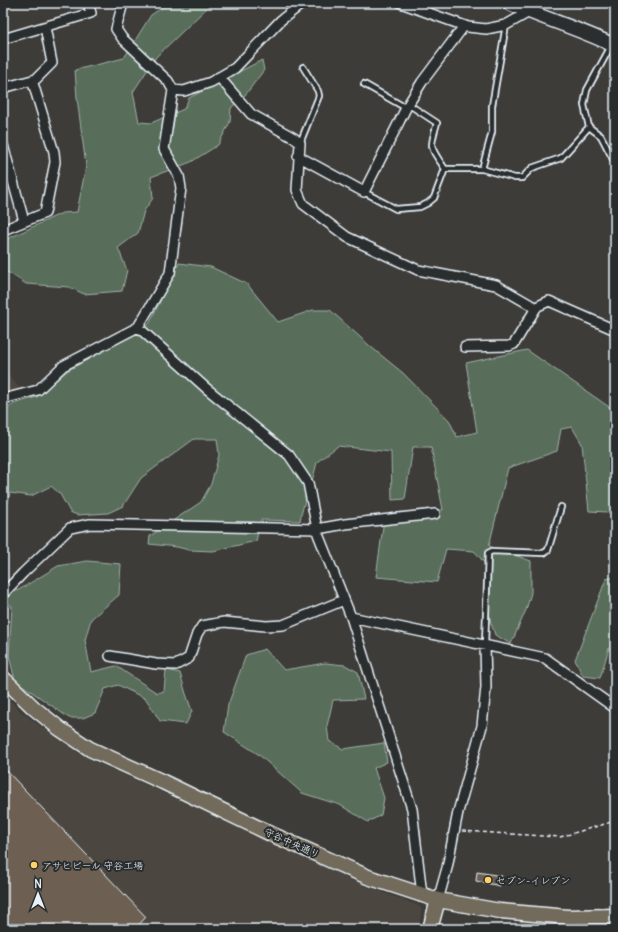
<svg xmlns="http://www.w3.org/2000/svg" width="618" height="932" font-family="Delius,'Klee One',sans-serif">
<rect width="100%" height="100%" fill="#3e3c39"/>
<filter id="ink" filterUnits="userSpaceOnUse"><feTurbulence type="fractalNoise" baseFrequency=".025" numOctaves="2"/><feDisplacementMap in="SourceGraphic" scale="8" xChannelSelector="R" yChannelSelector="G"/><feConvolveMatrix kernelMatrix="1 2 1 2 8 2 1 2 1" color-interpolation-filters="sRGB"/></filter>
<g filter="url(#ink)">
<path fill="#4c4741" d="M3 369 24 393 3 399Z
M3 693 21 712 81 755 363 885 416 905 420 907 421 911 419 929H3Z"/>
<path fill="#586e5a" stroke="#a0b0a9" d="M169 3H212L156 57 133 92 139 122 151 123 184 109 189 98 262 60 264 70 246 94 231 108 230 122 218 145 191 162 151 177 153 198 144 211 138 233 118 248 127 270 122 291 84 294 69 287 26 284 11 274 3 270V241L62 213 77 212 86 166 77 98 75 70 124 58 151 15Z
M179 263 211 267 247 284 278 322 313 310H330L371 347 403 373 449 420 457 437 477 432 466 363 527 350 615 411V519L608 512 589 511 582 444 572 427 561 429 557 451 508 468 489 546 531 561V593L526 610 511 644 495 635C494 630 490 623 490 618 486 588 500 577 474 551L446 549 437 582 376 577 384 519 393 513 443 510 431 447H413L405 499 392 500 391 452 338 446 317 462C313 483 303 501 300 521L261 520 256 541 213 551 189 550 177 547 149 544 150 536 201 502 211 484 219 455 217 439H194L141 478 123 506 108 513 77 515 70 512 60 494 51 486 31 496 10 493 3 526V413L13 404 37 397 67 371 149 324Z
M87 561 121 564 119 595 91 619 85 640 91 672 116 666 157 693 164 691 166 670 180 673 186 694 192 711 186 724 160 721 146 699 118 685 105 689 95 713 83 718H69L15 680 9 656 12 606 3 601V582L17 591 58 566Z
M615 577V648H609L600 678 583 676 575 660 606 579Z
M265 649 284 670 325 663 345 665 358 672 364 699 333 700 327 726 329 741 343 749 384 743 387 762 374 768 384 798 381 815 368 822 340 805 302 793 258 754 224 732 228 705 246 655Z"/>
<path fill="#6d6053" stroke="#e8f1f8" d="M3 767 146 917 135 929H3Z
M477 872 502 876 500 886 476 881Z"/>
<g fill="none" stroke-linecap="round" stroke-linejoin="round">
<defs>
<path id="lane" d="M611 46 587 90 584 105 589 127 601 136 615 163
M364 84 406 108
M408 104 437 123C429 150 430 146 445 169
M300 143 319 96 318 91 303 67
M482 169 492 132V106L506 25
M364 192 396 209 420 207 428 203 434 198 445 169H482L515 178H522L532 168 561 158 589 127
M485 645 488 553 492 551 544 553 548 550 561 507"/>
<path id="street" d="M401 3 468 27 486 29 506 25 529 12
M3 39 91 13 88 3
M219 77 251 114 294 138 300 143 297 190 303 204 347 237 418 270 496 285 536 308
M3 88 36 79 52 63 45 27
M173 90 184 91 211 82 235 68 281 20 303 3
M3 145 24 221
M298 156 364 192 406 108 422 82 464 26
M3 230 45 213 55 162 54 152 32 80
M138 327 206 388 289 455 308 483 318 534 351 617 412 809 422 895
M465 347 509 346 514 344 536 308 538 306 549 301 615 330
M3 399 38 390 63 366 138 327 170 273 181 188 179 176 164 149 173 90 168 81 122 38 116 29 123 3
M3 594 23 573 70 528 90 524 317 529 345 524 435 514
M351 617 545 658 615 708
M110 656 156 664 176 665 189 658 197 634 202 626 224 622 266 626 283 625 344 600
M438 900 447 868 458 812 482 726 486 687 485 645"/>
<path id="secondary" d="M509 3C544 19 581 29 615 46"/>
<path id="primary" d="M3 678 34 708 60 729 90 749 163 782 271 834 368 877 438 900 500 911 568 917 615 916
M430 929 438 900"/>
</defs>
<use href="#lane" stroke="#e8f1f8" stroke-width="8"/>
<use href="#street" stroke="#e8f1f8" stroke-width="12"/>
<use href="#secondary" stroke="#e8f1f8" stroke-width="16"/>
<use href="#primary" stroke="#e8f1f8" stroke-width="17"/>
<path stroke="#e8f1f8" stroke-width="1.5" stroke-dasharray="4 3" stroke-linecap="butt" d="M462 831 560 837 615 821"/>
<use href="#lane" stroke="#2a2d2e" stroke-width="4.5"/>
<use href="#street" stroke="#2a2d2e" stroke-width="9"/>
<use href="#secondary" stroke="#2a2d2e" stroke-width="13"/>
<use href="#primary" stroke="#726b5a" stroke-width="14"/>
</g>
</g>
<g fill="#ffd166" stroke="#2a2d2e" stroke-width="1.5">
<circle cx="34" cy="865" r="4"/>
<circle cx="488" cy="880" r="4"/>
</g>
<g text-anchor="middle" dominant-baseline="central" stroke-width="4" stroke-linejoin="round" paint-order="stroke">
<g font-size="10" fill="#e8f1f8" stroke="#2a2d2e">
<text transform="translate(292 843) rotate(24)">守谷中央通り</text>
</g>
<g font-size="10" fill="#e8f1f8" stroke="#2a2d2e" text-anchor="start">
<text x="42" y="865">アサヒビール 守谷工場</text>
<text x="496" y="880">セブン-イレブン</text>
</g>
</g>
<rect width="618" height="932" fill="none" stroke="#2a2d2e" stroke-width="16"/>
<rect x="8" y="8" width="602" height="916" fill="none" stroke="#e8f1f8" stroke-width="1.5" filter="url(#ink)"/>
<g transform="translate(38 894)" stroke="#2a2d2e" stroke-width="3" paint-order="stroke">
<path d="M0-3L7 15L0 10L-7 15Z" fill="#e8f1f8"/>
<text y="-6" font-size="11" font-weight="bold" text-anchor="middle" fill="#e8f1f8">N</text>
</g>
</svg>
